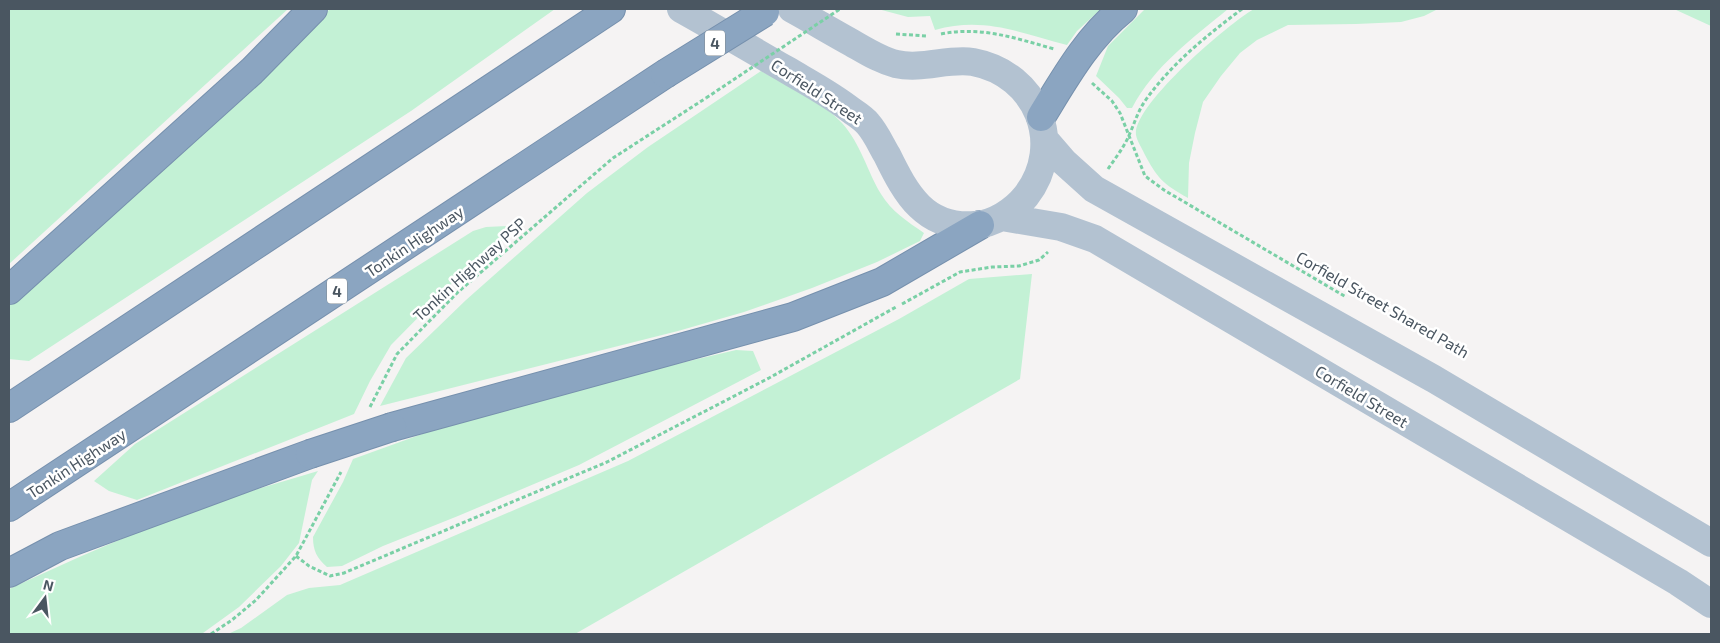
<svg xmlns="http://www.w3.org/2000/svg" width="1720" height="643" font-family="'Exo 2',sans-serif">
<rect width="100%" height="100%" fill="#f5f3f3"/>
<path fill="#c3f1d5" d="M9 9H288L9 264Z
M330 9H555L411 111 29 361 9 359V306L210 125Z
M878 9H1101L1077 31 1067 45C1020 33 984 16 935 30L930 16 908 17Z
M1145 9H1228C1193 38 1154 66 1132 108H1127L1119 98 1096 76 1108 46Z
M1254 9H1438L1424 16 1401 22 1356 24 1288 25 1257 40 1240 53 1221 76 1203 102 1195 133 1189 163 1188 198C1163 184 1157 178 1144 153 1142 148 1137 141 1136 135 1132 106 1229 23 1254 9Z
M1674 9H1711V26Z
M761 71C789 86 820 100 842 123 861 144 867 171 881 194 891 211 908 222 924 233L920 241 877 262 812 288 744 312 678 331 380 406 406 358 466 300 587 193 648 147Z
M507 226 506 236 497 247 457 278 391 345 370 381 354 414 137 500 109 491 94 481 135 444 473 231 486 227Z
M1032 274 1020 379 575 634H228L241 628 287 595 309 588 340 585 628 461 899 319 969 279Z
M736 350 753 351 761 370 579 465 458 516 383 546 342 566 327 567C317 558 313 551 313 537L343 482 353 459 483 412 523 400Z
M318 471 312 480 299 543 281 566 239 607 203 633 9 634V589C78 557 148 526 220 501 252 490 286 481 318 471Z"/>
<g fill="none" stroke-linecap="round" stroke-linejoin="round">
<defs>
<path id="highway" d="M1041 117C1065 78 1087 38 1123 9
M9 290 252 71 313 9
M9 408 611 9
M392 427 793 317 882 282 980 225
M9 507 665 74
M9 573 60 546 310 454"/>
</defs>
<use href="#highway" stroke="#7690ad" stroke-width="30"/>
<path stroke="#7ad0a6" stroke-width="3" stroke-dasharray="4 2.5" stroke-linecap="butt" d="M896 34 927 36
M941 34C981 26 1015 38 1054 49
M1092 83 1112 101 1120 113 1145 176 1164 190 1346 297
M1108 169C1116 157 1125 146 1130 133 1135 122 1138 111 1145 101 1171 64 1206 36 1242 9
M902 304 960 272 992 267 1019 266 1039 260 1048 252
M370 407 397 354 458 292 613 158 706 98
M296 556 309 566 330 576 344 573 607 462 769 378 896 307
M211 634 232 620 256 600 296 556 341 472"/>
<path stroke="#b3c2d1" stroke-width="28" d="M681 9C717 29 752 50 787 70 809 83 832 95 852 111 858 115 864 119 868 124 876 133 881 145 887 155 906 194 925 229 975 225 994 224 1014 211 1026 196 1066 144 1037 74 973 62 948 58 922 70 896 64 880 60 866 51 852 43 832 32 812 20 792 9
M1045 140 1064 162 1094 189 1434 379 1711 543
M1002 217 1061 227 1095 239 1678 582 1711 604"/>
<use href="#highway" stroke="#8ba5c1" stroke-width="28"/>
<defs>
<path id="highway-bridge" d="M665 74 765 12
M310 454 392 427"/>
</defs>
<use href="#highway-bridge" stroke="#7690ad" stroke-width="30" stroke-linecap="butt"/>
<path stroke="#7ad0a6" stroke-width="3" stroke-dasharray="4 2.5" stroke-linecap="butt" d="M706 98 840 9"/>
<use href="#highway-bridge" stroke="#8ba5c1" stroke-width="28"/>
</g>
<g text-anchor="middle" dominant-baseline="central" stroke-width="5" stroke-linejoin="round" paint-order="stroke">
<g fill="#fff" stroke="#808990" stroke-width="1">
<rect x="705" y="30.5" width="20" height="25" rx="4"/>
<rect x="327" y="278.5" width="20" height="25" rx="4"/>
</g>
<g font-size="15" font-weight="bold" fill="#4a5661">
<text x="715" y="43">4</text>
<text x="337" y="291">4</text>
</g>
<g font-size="16" fill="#4a5661" stroke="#fff">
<text transform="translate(817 91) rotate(33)">Corfield Street</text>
<text transform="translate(414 241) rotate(-34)">Tonkin Highway</text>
<text transform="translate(469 269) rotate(-42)">Tonkin Highway PSP</text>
<text transform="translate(1383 304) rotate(30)">Corfield Street Shared Path</text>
<text transform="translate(1362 396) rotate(31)">Corfield Street</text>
<text transform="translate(76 463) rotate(-33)">Tonkin Highway</text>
</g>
</g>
<rect width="1720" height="643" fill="none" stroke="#4a5661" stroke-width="20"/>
<g transform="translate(45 598) rotate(15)" stroke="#ffffff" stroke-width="4" paint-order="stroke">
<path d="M0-4L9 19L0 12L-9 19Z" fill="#4a5661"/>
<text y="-8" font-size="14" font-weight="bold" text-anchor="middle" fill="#4a5661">N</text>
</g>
</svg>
